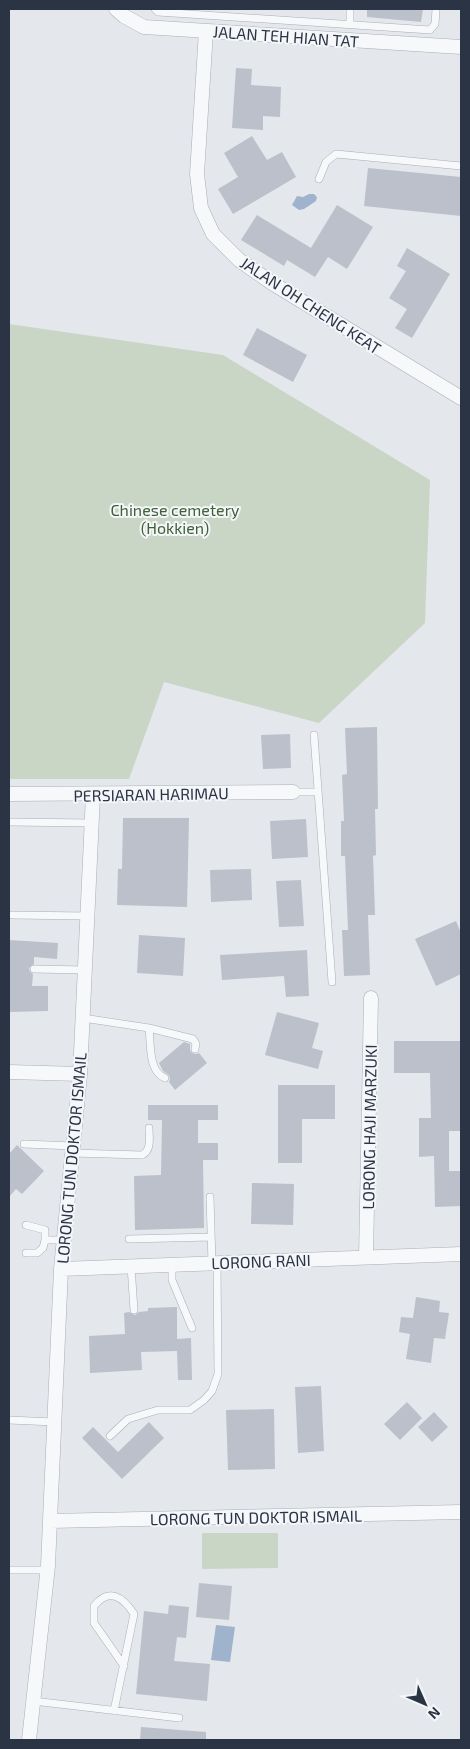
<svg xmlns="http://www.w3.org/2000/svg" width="470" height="1749" font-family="'Exo 2',sans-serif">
<rect width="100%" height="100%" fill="#e4e7ec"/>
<path fill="#c9d6c5" d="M9 324 223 355 430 480 425 623 319 723 164 682 129 779H9Z
M202 1533H278V1568L202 1569Z"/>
<path fill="#9fb4cc" d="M309 194H314L317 197 316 201 304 209 299 210 292 205 297 196 303 197Z
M216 1625 235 1627 230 1662 211 1660Z"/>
<path fill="#bbc0ca" d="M367 9H423L421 22 367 17Z
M236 68 252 69 251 85 281 87 280 117 263 116V130L232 128Z
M252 136 267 160 282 152 296 177 233 214 218 189 238 177 224 153Z
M368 168 461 177V216L364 206Z
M337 205 373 227 347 269 328 257 315 277 287 260 284 266 241 240 257 215 311 248Z
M407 248 450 274 412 338 395 328 407 309 389 298 406 271 397 266Z
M257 328 307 355 293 382 243 355Z
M377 727 378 809H375L376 855 373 856 375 915H368L370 975 344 976 342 930H348L345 856H341V821H344L342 775 347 774 345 728Z
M290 734 291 768 263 769 261 735Z
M123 818H189L187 907 117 905 118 869H122Z
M306 819 308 857 272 859 270 821Z
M251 869 252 900 211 902 210 870Z
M301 880 304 926 279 927 276 881Z
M456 921 461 933V974L436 986 415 939Z
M139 935 185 938 183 976 137 973Z
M9 940 58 943 57 959 34 957V964L29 968 30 972 33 974 32 986H48V1011L9 1012Z
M307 950 309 996 286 997 284 976 222 980 220 955Z
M277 1012 319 1023 312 1048 323 1051 318 1069 265 1055Z
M394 1041H461V1131H449V1171H461V1206L435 1207 434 1156 419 1157V1118H431L430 1073H394Z
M184 1042 190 1044V1050L192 1053 196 1054 199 1053 207 1063 175 1090 169 1082 170 1079 169 1075 163 1071 159 1063Z
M278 1085H335V1119H302V1163H278Z
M148 1105H218V1120H198V1143H218V1160H203L204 1228 135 1230 134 1176 161 1175 162 1120H148Z
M17 1145 44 1171 22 1194 16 1189 9 1197V1154Z
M252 1183 294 1184 293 1225 251 1224Z
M416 1297 440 1301 439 1312 449 1313 445 1339 434 1338 431 1363 406 1359 410 1334 399 1332 401 1317 413 1318Z
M177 1307V1339L191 1338 192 1380H178L177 1351 141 1352 142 1370 90 1373 89 1336 125 1334 124 1313 129 1312 135 1315 139 1312 148 1311V1308Z
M321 1386 324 1451 298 1453 295 1387Z
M407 1402 422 1418 400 1440 384 1424Z
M274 1409 275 1469 228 1470 226 1410Z
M434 1412 448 1427 432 1442 418 1427Z
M149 1422 164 1438 122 1479 82 1438 93 1427 118 1452Z
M199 1583 232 1586 229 1620 196 1617Z
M169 1605 189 1607 186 1638 177 1637 174 1661 210 1664 207 1701 136 1694 144 1611 168 1614Z
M141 1727 206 1732V1740H140Z"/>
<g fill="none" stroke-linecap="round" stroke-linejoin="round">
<defs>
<path id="lane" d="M155 9 158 12 430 30 435 24 436 9
M350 24V9
M319 179 326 162 336 154 461 166
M314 735 332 982
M293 792H317
M9 822 92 823
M12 915 87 916
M34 969 85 970
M83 1018 149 1028 193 1039 196 1044 195 1049
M149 1028C151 1044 148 1071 165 1078
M24 1144 73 1146
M72 1153 142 1155C152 1150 149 1138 149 1128
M210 1197 212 1263
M26 1225 45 1230V1240
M129 1239 211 1237
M26 1253H37L43 1248 45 1240H64
M172 1264V1280L192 1328
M131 1266 134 1310
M9 1420 54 1422
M110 1436 128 1419 158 1410H190L204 1400 212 1391 218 1374 217 1263
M9 1570H48
M33 1701 179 1718
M114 1711 134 1614C123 1597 109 1587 94 1606V1623L124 1666"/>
<path id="street" d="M116 9 124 16 144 27 461 47
M206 31 197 174 201 208 213 234 239 260 272 283 461 398
M9 794 293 792
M9 1072 80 1074
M366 1257 371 998
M61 1269 461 1254
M50 1521 461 1512
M29 1740 48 1566 61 1269 80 1074 93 795"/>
</defs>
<use href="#lane" stroke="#a9aeb7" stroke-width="8"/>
<use href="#street" stroke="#a9aeb7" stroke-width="15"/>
<use href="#lane" stroke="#f7f8fa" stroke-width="7"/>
<use href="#street" stroke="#f7f8fa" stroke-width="14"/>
</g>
<g text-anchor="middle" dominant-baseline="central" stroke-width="4" stroke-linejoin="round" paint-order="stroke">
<g font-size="16" fill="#2b3445" stroke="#f4f6f9">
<text transform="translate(286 36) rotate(4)">JALAN TEH HIAN TAT</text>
<text transform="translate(311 305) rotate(33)">JALAN OH CHENG KEAT</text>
<text transform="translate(151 794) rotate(-1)">PERSIARAN HARIMAU</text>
<text transform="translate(369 1127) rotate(-89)">LORONG HAJI MARZUKI</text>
<text transform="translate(71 1158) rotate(-85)">LORONG TUN DOKTOR ISMAIL</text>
<text transform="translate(261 1261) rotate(-2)">LORONG RANI</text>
<text transform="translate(256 1517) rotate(-1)">LORONG TUN DOKTOR ISMAIL</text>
</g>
<g font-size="16" fill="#3f6138" stroke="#f4f6f9">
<text x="175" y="509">Chinese cemetery<tspan x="175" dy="18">(Hokkien)</tspan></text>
</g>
</g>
<rect width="470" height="1749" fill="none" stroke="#2b3445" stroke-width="20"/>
<g transform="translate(425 1704) rotate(135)" stroke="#f4f6f9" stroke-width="4" paint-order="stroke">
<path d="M0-4L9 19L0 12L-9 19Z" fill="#2b3445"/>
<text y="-8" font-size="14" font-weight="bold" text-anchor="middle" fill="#2b3445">N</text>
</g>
</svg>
